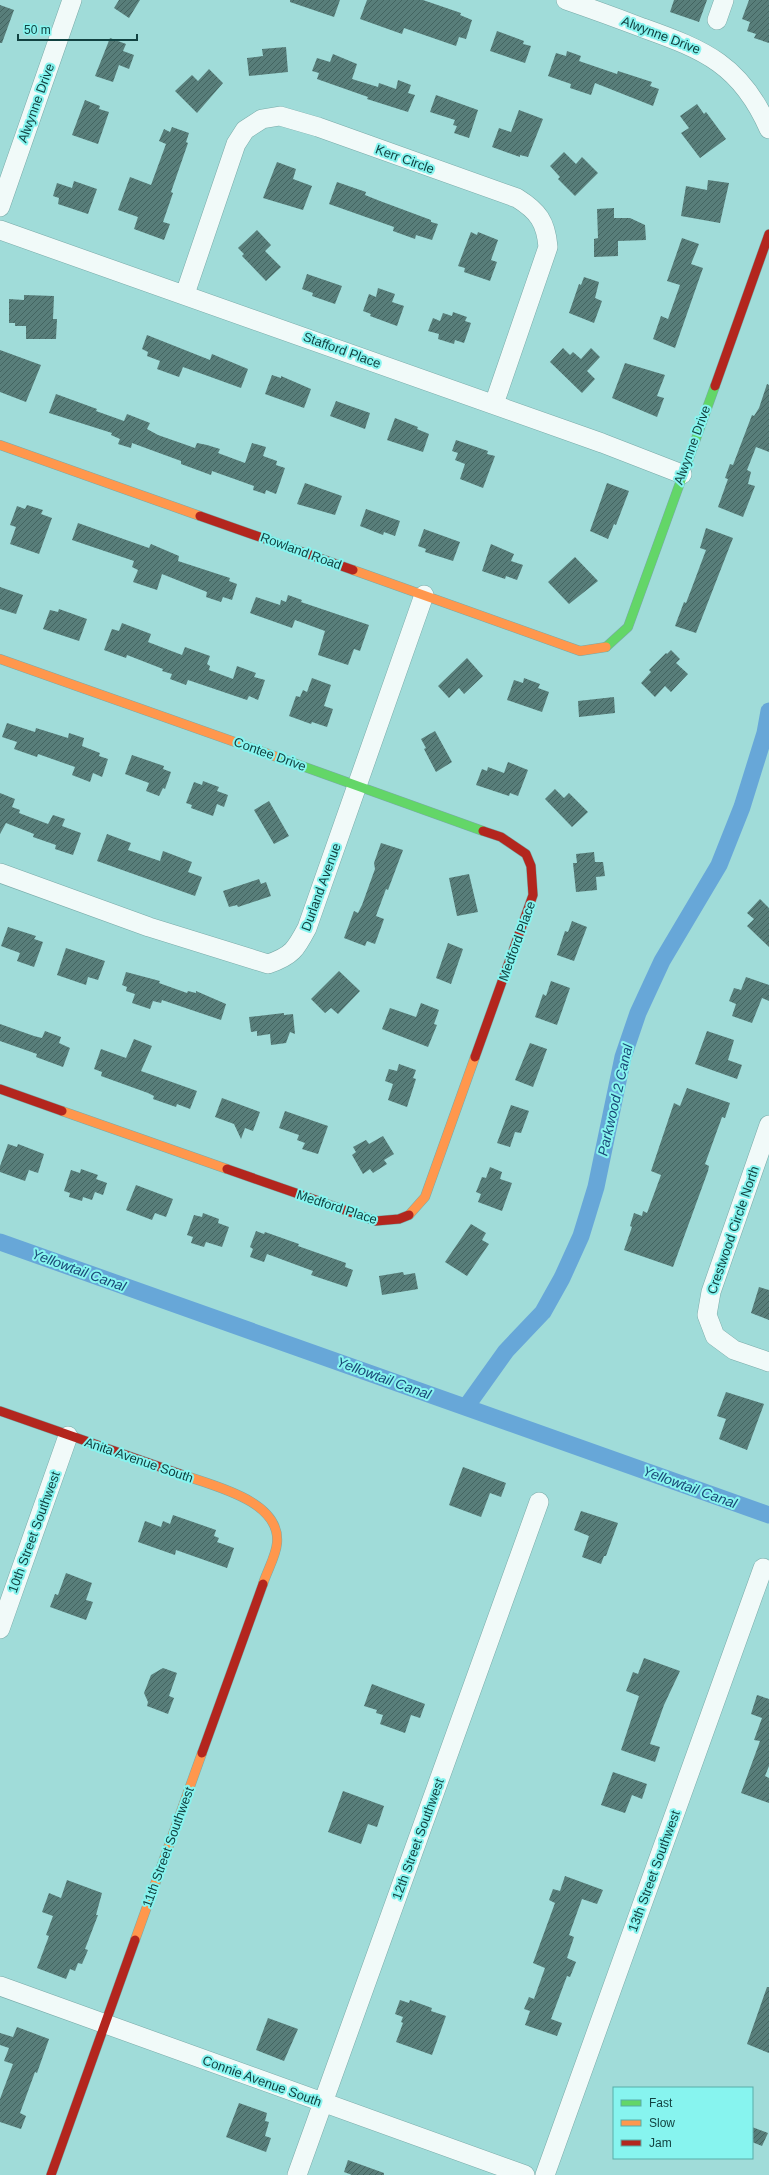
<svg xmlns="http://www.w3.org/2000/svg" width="769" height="2175" font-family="Helvetica,sans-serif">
<defs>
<pattern id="building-hatch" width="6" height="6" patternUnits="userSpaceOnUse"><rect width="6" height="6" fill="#587e7a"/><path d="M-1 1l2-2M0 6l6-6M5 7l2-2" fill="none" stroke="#436460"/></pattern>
</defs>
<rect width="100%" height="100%" fill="#a0dcd9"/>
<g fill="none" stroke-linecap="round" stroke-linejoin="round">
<path stroke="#67a7d8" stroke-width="17" d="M0 1242 769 1515
M466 1407 506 1351 543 1312 562 1278 581 1236 596 1187 623 1057 638 1013 662 961 719 865 742 807 765 733 769 711"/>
</g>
<path fill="url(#building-hatch)" d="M119 0H140L129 18 114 8Z
M290 0H340L334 17 290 2Z
M367 0H423L461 13 460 15 472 20 466 39 459 37 456 46 404 28 402 34 360 19Z
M674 0H707L699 22 670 12Z
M749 0H769V43L754 38 756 34 747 31 750 22 742 19Z
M0 5 14 10 2 43H0Z
M497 31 524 41 523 44 531 46 525 63 490 51Z
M110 38 126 44 123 51 134 55 129 69 119 65 113 82 95 76Z
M286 47 288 72 249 76 247 58 263 56 262 49Z
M567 51 581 56 579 61 617 74 618 71 652 82 650 86 659 89 653 106 595 83 591 95 570 88 571 84 548 76 556 53 566 56Z
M333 54 357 64 352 79 378 87 379 83 396 89 398 80 411 85 408 93 415 95 408 112 367 99 368 97 317 79 319 73 312 71 317 58 330 62Z
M209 69 223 83 197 113 175 91 192 75 198 81Z
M436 95 478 110 469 138 454 133 457 126 453 125 455 120 430 112Z
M85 100 100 106 99 109 109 112 98 144 72 135Z
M697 104 704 114 706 112 726 139 700 158 681 133 689 128 680 116Z
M519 110 543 119 528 157 520 155V157L492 147 499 128 511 132Z
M172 127 189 133 186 142 188 143 171 192 173 193 163 222 170 224 164 240 134 229 138 217 118 210 130 177 151 185 166 144 159 141 164 129 170 132Z
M564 152 576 164 582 157 598 173 575 196 558 179 560 177 550 166Z
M277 162 296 169 293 179 312 186 303 210 263 198Z
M708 180 729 183 720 223 681 216 686 186 707 190Z
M74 181 97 189 88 214 58 204 59 198 53 196 57 183 72 188Z
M337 182 366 192 365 195 380 201 431 220V222L438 224 432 240 416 235 415 239 393 231 394 227 329 204Z
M614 208V218H630L645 225 646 240 618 241V256L594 257V239L598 238 597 209Z
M257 230 271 245 265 251 281 267 266 281 242 256 244 254 238 248Z
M471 232 477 235 478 232 498 240 491 260 497 262 490 281 464 272 465 268 458 266Z
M682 238 699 244 691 264 703 268 675 348 653 339 661 316 668 319 680 285 667 281Z
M307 274 342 286 335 304 312 296 313 293 302 289Z
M584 277 599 282 595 298 602 301 594 323 569 313 579 284 581 285Z
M378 288 395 294 392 302 404 306 397 326 370 316 371 314 363 311 369 294 376 297Z
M24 295 54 296 53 319H57L56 339H26V326H15V323H9V299L24 300Z
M453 312 467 317 465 321 471 323 464 343 455 340 454 344 438 339 439 334 428 331 433 318 440 321 443 313 452 316Z
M147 335 210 360 212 354 248 369 241 388 183 367 179 377 157 369 160 361 147 356 148 352 142 349Z
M563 348 570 355 573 352 581 359 591 348 600 357 587 371 595 379 582 393 550 362Z
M0 350 41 365 26 402 0 392Z
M625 363 665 375 657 396 664 398 657 417 612 398Z
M272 375 281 378V376L311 389 304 408 265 394Z
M767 384 769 385V452L756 447 747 470 751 472 748 484 755 486 743 517 718 507 728 479 725 478 730 464 733 465 752 415 754 416 759 408Z
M56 394 97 409 96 411 124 421 127 414 150 423 147 429 158 435 195 448 197 443 207 445 220 449 218 453 245 463 252 443 266 447 263 456 277 461 276 465 285 468 276 494 266 490 265 494 253 490 254 486 212 471 211 475 181 464V461L132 443 131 448 118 444 120 439 111 435 112 433 49 413Z
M336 401 370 413 365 429 330 416Z
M395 418 418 427 417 429 429 434 423 452 387 440Z
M456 440 488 451 487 454 495 456 483 488 460 479 465 464 455 460 458 453 452 451Z
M305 483 342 496 335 515 297 504Z
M607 483 629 491 616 525 614 524 608 539 590 531Z
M27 505 43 510 41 514 52 518 39 554 10 544 16 527 10 525 17 506 25 509Z
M366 509 400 521 395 536 384 532 383 535 360 526Z
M78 523 149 548 151 544 179 556 178 561 230 578 229 581 237 584 232 600 223 597 221 602 206 597 207 592 162 574 157 590 133 582 138 570 132 567 134 561 72 540Z
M706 528 733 538 696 633 675 626 684 602 686 603 691 590 706 550 700 548Z
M424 529 460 542 453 561 425 552 426 549 418 546Z
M491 544 514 554 511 561 523 565 517 580 506 576 505 579 482 571Z
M575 557 598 581 569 604 548 582Z
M0 587 23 595 16 614 0 609Z
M288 595 302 600 301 602 369 625 360 651 354 649 348 665 318 655 325 631 295 620 292 628 250 613 256 597 280 605 281 600 286 602Z
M59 609 87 619 79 641 43 629 50 610 58 612Z
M122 623 151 634 148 642 182 655 185 647 210 656 207 664 210 666 209 670 233 679 237 666 256 673 254 677 265 680 258 700 249 696 247 700 188 680 186 685 170 679 172 674 162 671 163 669 127 655 126 658 104 650 112 629 119 631Z
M671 650 680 659 676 663 688 674 671 692 665 686 655 697 641 683 651 672 649 670 666 653 667 654Z
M467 658 483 676 464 694 459 688 449 698 438 686Z
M312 678 331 685 324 706 333 709 327 727 312 722 311 724 289 716 296 696 300 697 303 690 307 692Z
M524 678 540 684 538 688 549 692 542 712 507 700 514 680 523 683Z
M614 697 615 713 579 717 578 701Z
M7 723 35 732 36 728 68 738 69 733 84 738 82 746 100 753 99 756 108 759 102 777 93 773 90 782 72 775 75 767 38 754 37 757 14 749 17 742 2 737Z
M435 731 452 762 436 772 424 749 426 748 421 739Z
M132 755 164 766 163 769 171 772 165 789 163 788 159 796 146 791 149 783 125 774Z
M508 762 528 770 518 796 510 793 509 796 476 785 482 769 487 771 488 767 504 773Z
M203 781 219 787 217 791 228 795 224 807 217 804 213 816 191 808 192 805 186 803 194 782 202 785Z
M555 789 564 798 569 793 588 812 572 827 545 799Z
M0 793 15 799 12 807 20 810 19 813 48 824 53 815 65 819 62 826 81 833 73 855 55 849 56 845 33 837 34 834 6 823 0 834Z
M269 801 289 836 274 844 254 810Z
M107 834 131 843 128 850 160 861 163 851 192 862 188 872 202 877 195 896 97 861Z
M381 843 403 850 388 890 386 889 376 916 384 919 375 944 367 941 365 946 344 938 354 911 358 913 362 905 375 869 374 863Z
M594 852 595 862H603L605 876 596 877 597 890 576 892 573 863H577L576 854Z
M469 874 478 912 457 916 449 878Z
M259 879 261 884 266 882 271 896 238 907 237 905 229 907 223 891Z
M760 899 769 908V947L747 926 754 919 747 913Z
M572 921 587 927 574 961 557 955 565 931 568 932Z
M8 927 36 936 34 939 43 942 34 967 17 961 20 953 1 946Z
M448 943 463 949 451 984 436 978Z
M66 948 105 961 98 980 88 977 86 985 57 975Z
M339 971 360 991 338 1014 331 1008 325 1013 311 999Z
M126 972 160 981 159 983 187 993 188 991 196 993V991L226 1004 221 1020 162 1000 161 1003 153 1001 150 1009 132 1003 135 994 126 991 127 987 122 985Z
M746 977 769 985V1001L762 998 752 1023 732 1016 736 1004 729 1001 734 988 741 990Z
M551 981 570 988 557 1025 535 1017 543 994 546 996Z
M421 1003 439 1010 434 1024 437 1025 428 1047 382 1029 390 1008 416 1017Z
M284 1013V1015L293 1014 295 1034 290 1032 286 1043 271 1045 270 1034 257 1036V1031L251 1032 249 1017Z
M0 1024 34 1036 42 1038 45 1031 61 1037 59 1043 70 1048 63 1067 36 1057 37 1054 0 1041Z
M707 1031 734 1040 728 1060 742 1065 737 1079 695 1064Z
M134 1039 152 1046 141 1071 197 1091 190 1109 177 1104 176 1107 153 1099 154 1096 148 1093 101 1076 102 1072 94 1069 101 1049 126 1058Z
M530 1043 547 1049 533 1087 515 1080Z
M399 1064 416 1070 413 1078 416 1079 407 1107 388 1100 393 1084 385 1081 389 1069 397 1071Z
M687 1088 730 1103 725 1118 722 1117 705 1164 709 1166 708 1171 673 1267 624 1250 632 1227 630 1226 634 1213 642 1216 643 1211 647 1213 661 1175 651 1171 674 1103 680 1106Z
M222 1098 260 1112 253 1131 245 1128 241 1139 234 1124 215 1117Z
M511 1105 529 1111 521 1133 515 1132 510 1147 497 1143Z
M285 1111 328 1126 318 1154 302 1149 305 1143 297 1140 299 1135 279 1128Z
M383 1136 394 1154 384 1160 387 1164 373 1173 370 1169 363 1174 352 1155 356 1152 353 1147 366 1140 369 1144Z
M8 1144 17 1147 18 1144 44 1154 38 1173 29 1170 25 1181 0 1172V1166Z
M490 1167 502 1172 500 1179 512 1183 502 1211 478 1202 481 1194 476 1192 482 1177 486 1178Z
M81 1169 98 1175 96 1179 107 1183 103 1195 95 1192 92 1200 83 1197 82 1201 69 1197 70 1193 64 1191 71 1170 80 1173Z
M136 1185 173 1199 166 1217 155 1213 152 1220 126 1210Z
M203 1213 219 1219 218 1223 229 1227 222 1247 206 1242 204 1247 191 1243 193 1237 187 1235 194 1215 202 1217Z
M471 1224 486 1233 482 1240 489 1244 467 1276 445 1262Z
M256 1231 264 1234 265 1232 299 1244 298 1246 346 1263 345 1267 353 1270 347 1287 311 1275 313 1271 267 1254 264 1262 250 1257 253 1249 250 1247Z
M403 1272 404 1275 415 1273 418 1289 382 1295 379 1276Z
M759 1287 769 1290V1320L751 1313Z
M726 1392 764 1404 747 1450 719 1439 726 1419 717 1416Z
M463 1467 506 1483 501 1497 490 1493 481 1517 449 1505Z
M581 1511 618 1523 606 1556H604L601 1564 582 1557 589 1536 574 1530Z
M173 1515 216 1530 214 1536 219 1538 217 1542 234 1548 227 1568 176 1550 175 1555 138 1542 145 1521 161 1527 163 1521 170 1524Z
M66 1573 92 1583 86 1600 93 1602 86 1620 50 1607 55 1594 58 1595Z
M644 1658 680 1671 664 1705 650 1744 660 1747 655 1762 621 1750 639 1696 626 1691 633 1672 638 1674Z
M163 1668 177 1673 169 1696 174 1698 168 1714 147 1706 148 1702 144 1693 151 1675Z
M372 1684 425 1704 420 1718 411 1715 405 1733 380 1724 383 1715 376 1713 377 1710 364 1706Z
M757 1695 769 1699V1766L765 1776 769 1778V1803L741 1793 760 1741 754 1740 762 1718 751 1714Z
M613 1772 647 1784 642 1799 632 1795 625 1813 601 1805Z
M343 1791 384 1806 377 1827 368 1824 361 1844 328 1832Z
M565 1876 603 1890 597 1904 582 1899 569 1935 574 1937 567 1958 576 1962 570 1977 567 1976 551 2019 562 2023 557 2036 525 2025 530 2011 524 2009 529 1997 534 1999 545 1968 533 1963 555 1903 549 1900 553 1889 560 1891Z
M67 1880 102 1893 96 1915H98L85 1949 88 1950 82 1964 78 1963 75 1971 70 1969 66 1979 37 1968 49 1936 46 1935 53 1916 42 1912 49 1893 61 1898Z
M767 1987H769V2053L747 2044Z
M400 2000 409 2003 410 2000 432 2008 431 2011 446 2016 432 2055 396 2042 403 2023 401 2022 403 2017 395 2014Z
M268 2018 298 2029 284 2061 256 2050Z
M17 2027 49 2039 37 2073 35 2072 20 2113 26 2116 21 2129 0 2122V2099L13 2064 4 2061 9 2048 0 2045V2033L13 2037Z
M239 2103 267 2113 265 2121 269 2122 265 2136 271 2138 266 2152 226 2137Z
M752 2127 768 2133 762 2146 752 2142Z
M348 2160 384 2173V2175H352L344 2172Z"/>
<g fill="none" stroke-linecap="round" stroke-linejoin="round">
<defs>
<path id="street" d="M566 0C592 9 617 18 643 28 705 50 741 65 769 129
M717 20 724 0
M0 207 72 0
M0 230 602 443 682 474
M185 294 236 144 245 130 262 119 280 116 318 127 517 198C538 211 546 222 548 247L494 404
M0 873 149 927 268 964C292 956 296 949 307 928L424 595
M769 1125 711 1292 707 1315 715 1336 734 1350 769 1362
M0 1629 68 1436
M0 1986 525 2175
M297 2175 539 1502
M545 2175 763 1568"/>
<path id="fast" d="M606 647 628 627 715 386
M277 757 483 831"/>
<path id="slow" d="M0 445 200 516
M353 570 580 651 606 647
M0 659 277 757
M62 1111 227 1169
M409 1215 425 1197 475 1057
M183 1475C214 1486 281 1501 277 1543 276 1556 267 1571 263 1584
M135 1940 202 1753"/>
<path id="jam" d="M715 386 769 234
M200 516 353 570
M475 1057 533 895 531 866 526 854 501 837 483 831
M0 1089 62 1111
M227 1169 376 1221 399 1219 409 1215
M0 1411 183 1475
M202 1753 263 1584
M51 2175 135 1940"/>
</defs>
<use href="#street" stroke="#78aaa8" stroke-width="20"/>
<use href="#fast" stroke="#78aaa8" stroke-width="10"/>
<use href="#slow" stroke="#78aaa8" stroke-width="10"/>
<use href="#jam" stroke="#78aaa8" stroke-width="10"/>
<use href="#street" stroke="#f1faf9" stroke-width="19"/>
<use href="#fast" stroke="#63d668" stroke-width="9"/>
<use href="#slow" stroke="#ff974d" stroke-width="9"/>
<use href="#jam" stroke="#b3261e" stroke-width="9"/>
</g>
<g text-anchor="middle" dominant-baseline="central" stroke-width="4" stroke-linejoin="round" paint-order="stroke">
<g font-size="13" fill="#124241" stroke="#87f4ef">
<text transform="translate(661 35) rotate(21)">Alwynne Drive</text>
<text transform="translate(36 103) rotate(-70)">Alwynne Drive</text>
<text transform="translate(405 159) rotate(20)">Kerr Circle</text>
<text transform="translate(342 350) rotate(20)">Stafford Place</text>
<text transform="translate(692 445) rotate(-70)">Alwynne Drive</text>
<text transform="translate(301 551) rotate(20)">Rowland Road</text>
<text transform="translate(270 754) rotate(20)">Contee Drive</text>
<text transform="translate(321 887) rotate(-70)">Durland Avenue</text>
<text transform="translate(517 941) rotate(-70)">Medford Place</text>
<text transform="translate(337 1207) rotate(18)">Medford Place</text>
<text transform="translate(733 1230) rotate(-71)">Crestwood Circle North</text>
<text transform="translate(139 1460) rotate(19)">Anita Avenue South</text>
<text transform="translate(34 1532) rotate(-70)">10th Street Southwest</text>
<text transform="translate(418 1839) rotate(-70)">12th Street Southwest</text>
<text transform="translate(168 1847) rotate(-70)">11th Street Southwest</text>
<text transform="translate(654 1871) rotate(-70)">13th Street Southwest</text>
<text transform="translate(262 2081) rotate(20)">Connie Avenue South</text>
</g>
<g font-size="14" font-style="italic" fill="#1a4877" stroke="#87f4ef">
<text transform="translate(615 1100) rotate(-77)">Parkwood 2 Canal</text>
<text transform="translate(79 1270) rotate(20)">Yellowtail Canal</text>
<text transform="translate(384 1378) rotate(20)">Yellowtail Canal</text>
<text transform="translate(690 1487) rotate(20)">Yellowtail Canal</text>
</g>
</g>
<rect x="613" y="2087" width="140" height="72" fill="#87f4ef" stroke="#58ada9"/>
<rect x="621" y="2100" width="20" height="6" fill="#63d668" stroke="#58ada9"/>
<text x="649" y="2107" font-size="12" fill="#124241">Fast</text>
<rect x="621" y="2120" width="20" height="6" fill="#ff974d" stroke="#58ada9"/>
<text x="649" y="2127" font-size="12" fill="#124241">Slow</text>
<rect x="621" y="2140" width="20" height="6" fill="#b3261e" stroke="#58ada9"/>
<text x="649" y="2147" font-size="12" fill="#124241">Jam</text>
<path d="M18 34v6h119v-6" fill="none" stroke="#124241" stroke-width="2"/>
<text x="24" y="34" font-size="12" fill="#124241" stroke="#87f4ef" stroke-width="3" paint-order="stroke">50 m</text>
</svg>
